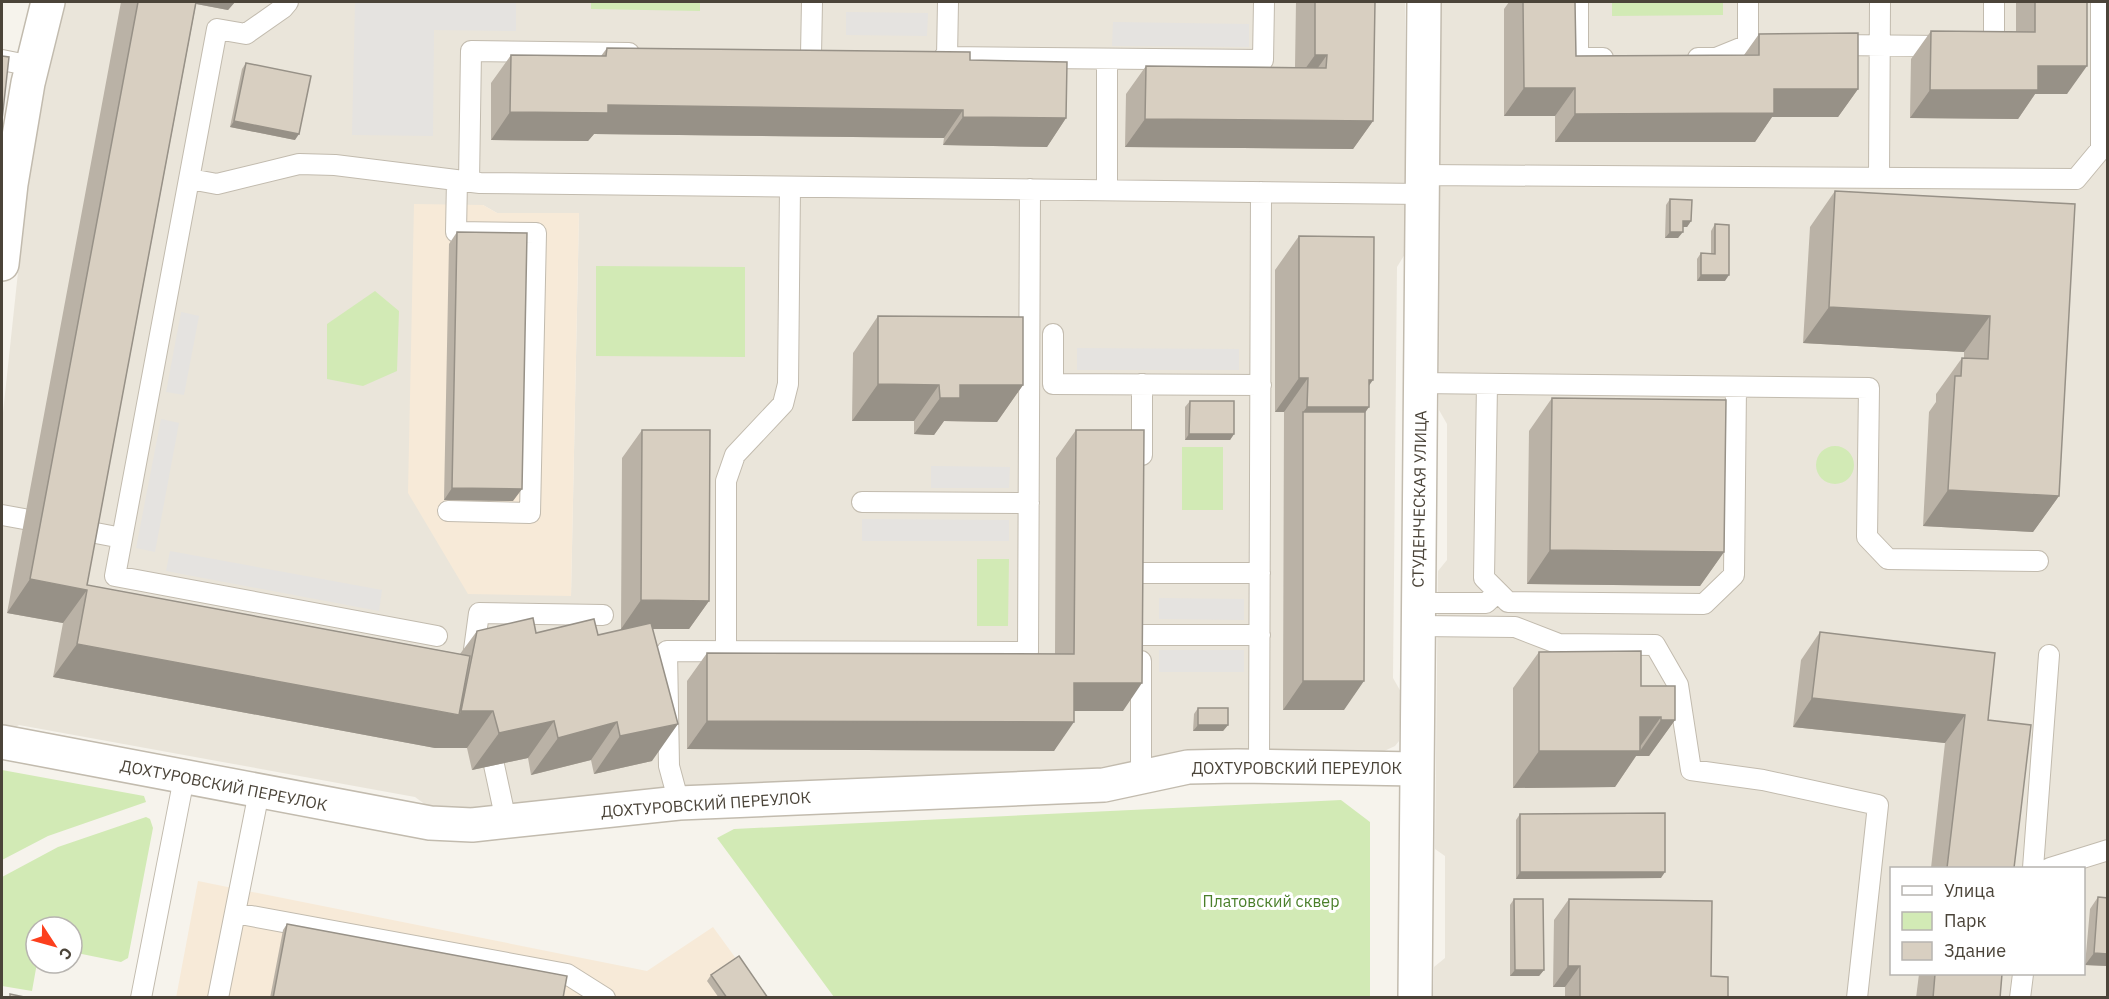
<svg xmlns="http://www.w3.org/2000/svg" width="2109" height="999" font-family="'IBM Plex Sans',sans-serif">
<rect width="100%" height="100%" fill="#f6f3ec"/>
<path fill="#eae5da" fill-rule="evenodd" d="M66 2H1405V254L1397 267 1393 678 1401 692 1399 741 1395 746 1382 752 1170 753 1101 774 677 787 469 808H430L415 797 19 725 7 732 2 730V422L27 188 45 88ZM414 205H483L497 213 579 214 571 596Z
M1440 2H2107V997L1433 998 1434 967 1445 958V856L1435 849 1438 571 1447 560V424L1439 410ZM1892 868H2084V974H1892Z"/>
<path fill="#f7ead8" d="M414 204 483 205 497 213H579L571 596 468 594 408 493Z
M198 881 647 971 713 927 764 997 176 998Z"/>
<path fill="#d2eab5" d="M591 2H700V11L591 9Z
M1612 2H1723V15L1612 16Z
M596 266 745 267V357L596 356Z
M375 291 399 311 397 371 363 386 327 379V324Z
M1816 465a19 19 0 1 1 38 0a19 19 0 1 1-38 0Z
M1182 447H1223V510H1182Z
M977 559H1009L1008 626H977Z
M2 770 144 796 146 802 48 836 2 860Z
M1341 800 1370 822V997H834L717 838 734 829Z
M146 817 150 819 153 828 128 958 121 962 72 952V927H36L37 963 32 991 2 986V877L58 847Z"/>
<path fill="#e5e3e0" d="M355 2H516V31L434 30 433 136 352 135Z
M846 12 928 13 927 36 846 35Z
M1113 22 1249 24V47L1112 46Z
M181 312 199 316 184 395 166 392Z
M1077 348 1239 349V370H1077Z
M161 419 179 423 155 552 136 548Z
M931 466 1010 467 1009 488H931Z
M862 519 1009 520V541H862Z
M170 551 382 590 379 611 166 571Z
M1159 598 1244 599V620L1159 619Z
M1159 650H1244V672H1159Z"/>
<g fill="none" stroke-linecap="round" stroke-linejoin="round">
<defs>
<path id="service" d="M288 2 283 8 246 34 217 29 115 576 437 636
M1578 2V58H1603
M1748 2V45
M1831 45 1945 46
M1984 46H1994V2
M811 55 812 2
M944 57 1263 60 1264 2
M947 57 948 2
M1698 58H1716L1748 45H1777
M2 60 32 66
M2101 149V2
M1422 175 2076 179 2101 149 2108 148
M1879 176 1880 2
M190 179 217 184 299 164 335 165 480 183 1422 194
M469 182 471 51 629 53
M1107 190V59
M1053 334V384L1261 385
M1420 383 1869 388 1867 537 1888 559 2038 561
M1487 384 1484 578 1508 602 1704 604 1734 575 1736 387
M1142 455V384
M862 502 1029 503
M448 511 530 513 536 233 456 232 457 180
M2 515 24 519
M80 530 122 538
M1141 573H1260
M1417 603H1486L1498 592
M1418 626 1515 627 1559 644 1655 645 1678 685 1691 770 1763 780 1878 805 1857 998
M1141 635H1260
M726 651V481L735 455 783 404 788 384 790 187
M473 657 479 613 603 615
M494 765 506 821
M1259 766 1261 192
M1141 778V661
M679 803 669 766 667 651 1028 652 1030 189
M2033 868 2049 655
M2050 868 2108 850
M235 913 567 974 605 998
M141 998 184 778
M218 998 259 792
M2020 998 2023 974"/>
<path id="minor" d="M2 264 11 184 28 83 48 2
M2 742 430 823 472 825 679 803 1104 785 1188 767 1237 766 1416 769"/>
<path id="tertiary" d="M1415 998 1424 2"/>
</defs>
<use href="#service" stroke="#c2bbae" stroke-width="22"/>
<use href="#minor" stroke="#c2bbae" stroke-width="36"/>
<use href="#tertiary" stroke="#c2bbae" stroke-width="36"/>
<use href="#service" stroke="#fff" stroke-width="20"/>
<use href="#minor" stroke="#fff" stroke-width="33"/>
<use href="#tertiary" stroke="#fff" stroke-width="33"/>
</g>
<path fill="#bab2a6" d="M121 2H235L228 10 196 4 87 585 460 654 477 631 598 635 626 629H621L622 458 642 430 709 601 689 629H653L652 761 594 774 591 760 531 775 528 758 472 770 467 748H435L53 677 63 623 7 613Z
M1296 2H1375L1373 121 1353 149 1125 147 1126 94 1146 66 1295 67Z
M1509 2H1575L1576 56 1744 55 1759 34 1858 89 1838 117H1772L1755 142H1555V116H1504V9Z
M2016 2H2087L2067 94H2035L2018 119 1910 118 1911 59 1931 31 2016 32Z
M607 48 970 60 1066 118 1047 147 943 145 944 138 594 134 588 141 491 140V83L511 55 601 56Z
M246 63 295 140 230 127 242 69Z
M1835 191 2075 204 2059 496 2033 532 1923 526 1929 412 1936 402V394L1962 358H1964V352L1803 343 1810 227Z
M1670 199 1691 221 1687 227H1683L1678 238H1665L1666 205Z
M1715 224 1725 281H1697V259L1701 253 1711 254V231Z
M457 232 513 501 444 500 449 244Z
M1299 236 1369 386V407L1365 412 1344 710H1283L1284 412H1275V270Z
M878 316 1023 385 997 422 944 421 934 435H925L914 434V421H852L853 353Z
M1552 398 1724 552 1700 586 1527 584 1529 431Z
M1190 401 1234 434 1230 440H1185V407Z
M1076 430 1123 711H1074L1054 751 687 749V681L707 653 1055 654 1056 458Z
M1820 632 1988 720 2014 868H1931L1945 743 1793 727 1801 660Z
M1539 652 1641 686 1675 720 1649 756H1636L1615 787 1513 788V688Z
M1198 708 1228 725 1223 731H1193L1194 714Z
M1520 814 1661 878 1516 879V820Z
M2098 897 2108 966 2085 965 2090 909Z
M1514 899 1544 970 1539 976H1510V905Z
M1569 899 1711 976 1728 998H1565V987H1553L1554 920Z
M287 924 563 998H270L283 930Z
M1919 974H2002L2000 998H1916Z
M711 975 768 998H719L707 981Z"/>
<path fill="#979187" d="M186 2H235L228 10Z
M1315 55H1327L1307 83H1295Z
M2038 66H2087L2067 94H2035L2018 119 1910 118 1930 90Z
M1524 88H1575L1555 116H1504Z
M1774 89H1858L1838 117H1772L1755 142H1555L1575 114Z
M608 105 963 110 944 138 594 134 588 141 491 140 510 112Z
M963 117 1066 118 1047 147 943 145Z
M1145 119 1373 121 1353 149 1125 147Z
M234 121 299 134 295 140 230 127Z
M1683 221H1691L1687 227H1679Z
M1670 232H1683L1678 238H1665Z
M1701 275H1729L1725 281H1697Z
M1829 307 1990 316 1964 352 1803 343Z
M1299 378H1308L1284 412H1275Z
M1369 380H1373L1354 407H1369L1345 441 1303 412 1307 407Z
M878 384 939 385 914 421H852Z
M960 385H1023L997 422 944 421 934 435 914 434 940 398Z
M1189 434H1234L1230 440H1185Z
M452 488 522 489 513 501 444 500Z
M1948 490 2059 496 2033 532 1923 526Z
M1550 550 1724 552 1700 586 1527 584Z
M30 579 87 590 63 623 7 613Z
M641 600 709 601 689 629H621Z
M77 644 459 715 461 711H493L467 748H435L53 677Z
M1303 681H1364L1344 710H1283Z
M1074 683H1142L1123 711H1055Z
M1812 698 1965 715 1945 743 1793 727Z
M1640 717H1661L1637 751H1640L1661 720H1675L1649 756H1636L1615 787 1513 788 1539 751Z
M554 721 528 758 472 770 499 733Z
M707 721 1074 722 1054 751 687 749Z
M617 722 591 760 531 775 558 738Z
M678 724 652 761 594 774 620 736Z
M1198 725H1228L1223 731H1193Z
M1520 872H1665L1661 878 1516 879Z
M2094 953 2108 954V966L2085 965Z
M1568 966H1580L1565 987H1553Z
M1515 970H1544L1539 976H1510Z"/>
<path fill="#d8cfc1" stroke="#979187" stroke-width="1.5" d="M138 2H196L87 585 470 656 459 715 77 644 87 590 30 579Z
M1315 2H1375L1373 121 1145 119 1146 66 1326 68 1327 55H1315Z
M1523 2H1575L1576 56 1759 55V34L1858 33V89H1774V113L1575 114V88H1524Z
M2035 2H2087V66H2038V90H1930L1931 31 2035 32Z
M607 48 970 52V60L1067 62 1066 118 963 117V110L608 105V113L510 112 511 55 606 56Z
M2 56 9 57 2 120Z
M246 63 311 76 299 134 234 121Z
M1835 191 2075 204 2059 496 1948 490 1955 376H1961L1962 358 1988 359 1990 316 1829 307Z
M1670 199 1692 200 1691 221H1683V232H1670Z
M1715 224 1729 225V275H1701V253L1715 254Z
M457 232 527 233 522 489 452 488Z
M1299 236 1374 237 1373 380H1369V407H1307L1308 378H1299Z
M878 316 1023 317V385H960V398H940L939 385 878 384Z
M1552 398 1726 400 1724 552 1550 550Z
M1190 401H1234V434H1189Z
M1303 412H1365L1364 681H1303Z
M642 430H710L709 601 641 600Z
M1076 430H1144L1142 683H1074V722L707 721V653L1074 654Z
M533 618 536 633 594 619 598 635 651 623 678 724 620 736 617 722 558 738 554 721 499 733 493 711H461L477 631Z
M1820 632 1995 653 1988 720 2031 725 2014 868H1947L1965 715 1812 698Z
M1641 651V686H1675V720H1661V717H1640V751H1539V652Z
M1198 708H1228V725H1198Z
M1665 813V872H1520V814Z
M2098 897 2108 898V954L2094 953Z
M1514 899H1543L1544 970H1515Z
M1569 899 1712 901 1711 976 1728 977V998H1580V966H1568Z
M287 924 567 976 563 998H273Z
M739 956 768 998H727L711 975Z
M1935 974H2002L2000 998H1933Z
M10 994 29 998H10Z"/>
<g text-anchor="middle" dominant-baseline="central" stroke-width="6" stroke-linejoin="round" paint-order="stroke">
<g font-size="16" fill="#4b4439" stroke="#fff">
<text transform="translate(1419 499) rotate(-89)">СТУДЕНЧЕСКАЯ УЛИЦА</text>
<text x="1297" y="768">ДОХТУРОВСКИЙ ПЕРЕУЛОК</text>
<text transform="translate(224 785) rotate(11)">ДОХТУРОВСКИЙ ПЕРЕУЛОК</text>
<text transform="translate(706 804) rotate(-4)">ДОХТУРОВСКИЙ ПЕРЕУЛОК</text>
</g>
<g font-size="16" fill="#4a7f2a" stroke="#fff">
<text x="1271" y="901">Платовский сквер</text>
</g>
</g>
<rect width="2109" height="999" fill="none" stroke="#4b4439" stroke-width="6"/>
<rect x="1890" y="867" width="195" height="108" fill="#ffffff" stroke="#b7b4b0" stroke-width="1.5"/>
<rect x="1902" y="886" width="30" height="9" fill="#ffffff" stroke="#b7b4b0" stroke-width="1.5"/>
<text x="1944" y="897" font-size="18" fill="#4b4439">Улица</text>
<rect x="1902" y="912" width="30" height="18" fill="#d2eab5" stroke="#b7b4b0" stroke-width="1.5"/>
<text x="1944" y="927" font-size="18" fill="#4b4439">Парк</text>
<rect x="1902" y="942" width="30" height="18" fill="#d8cfc1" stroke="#b7b4b0" stroke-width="1.5"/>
<text x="1944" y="957" font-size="18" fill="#4b4439">Здание</text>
<g transform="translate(54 945) rotate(126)"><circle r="28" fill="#ffffff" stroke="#b7b4b0" stroke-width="1.5"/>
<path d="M0-4.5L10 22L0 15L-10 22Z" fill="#fc3f1d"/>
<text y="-9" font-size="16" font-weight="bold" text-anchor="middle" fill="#4b4439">С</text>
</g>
</svg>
